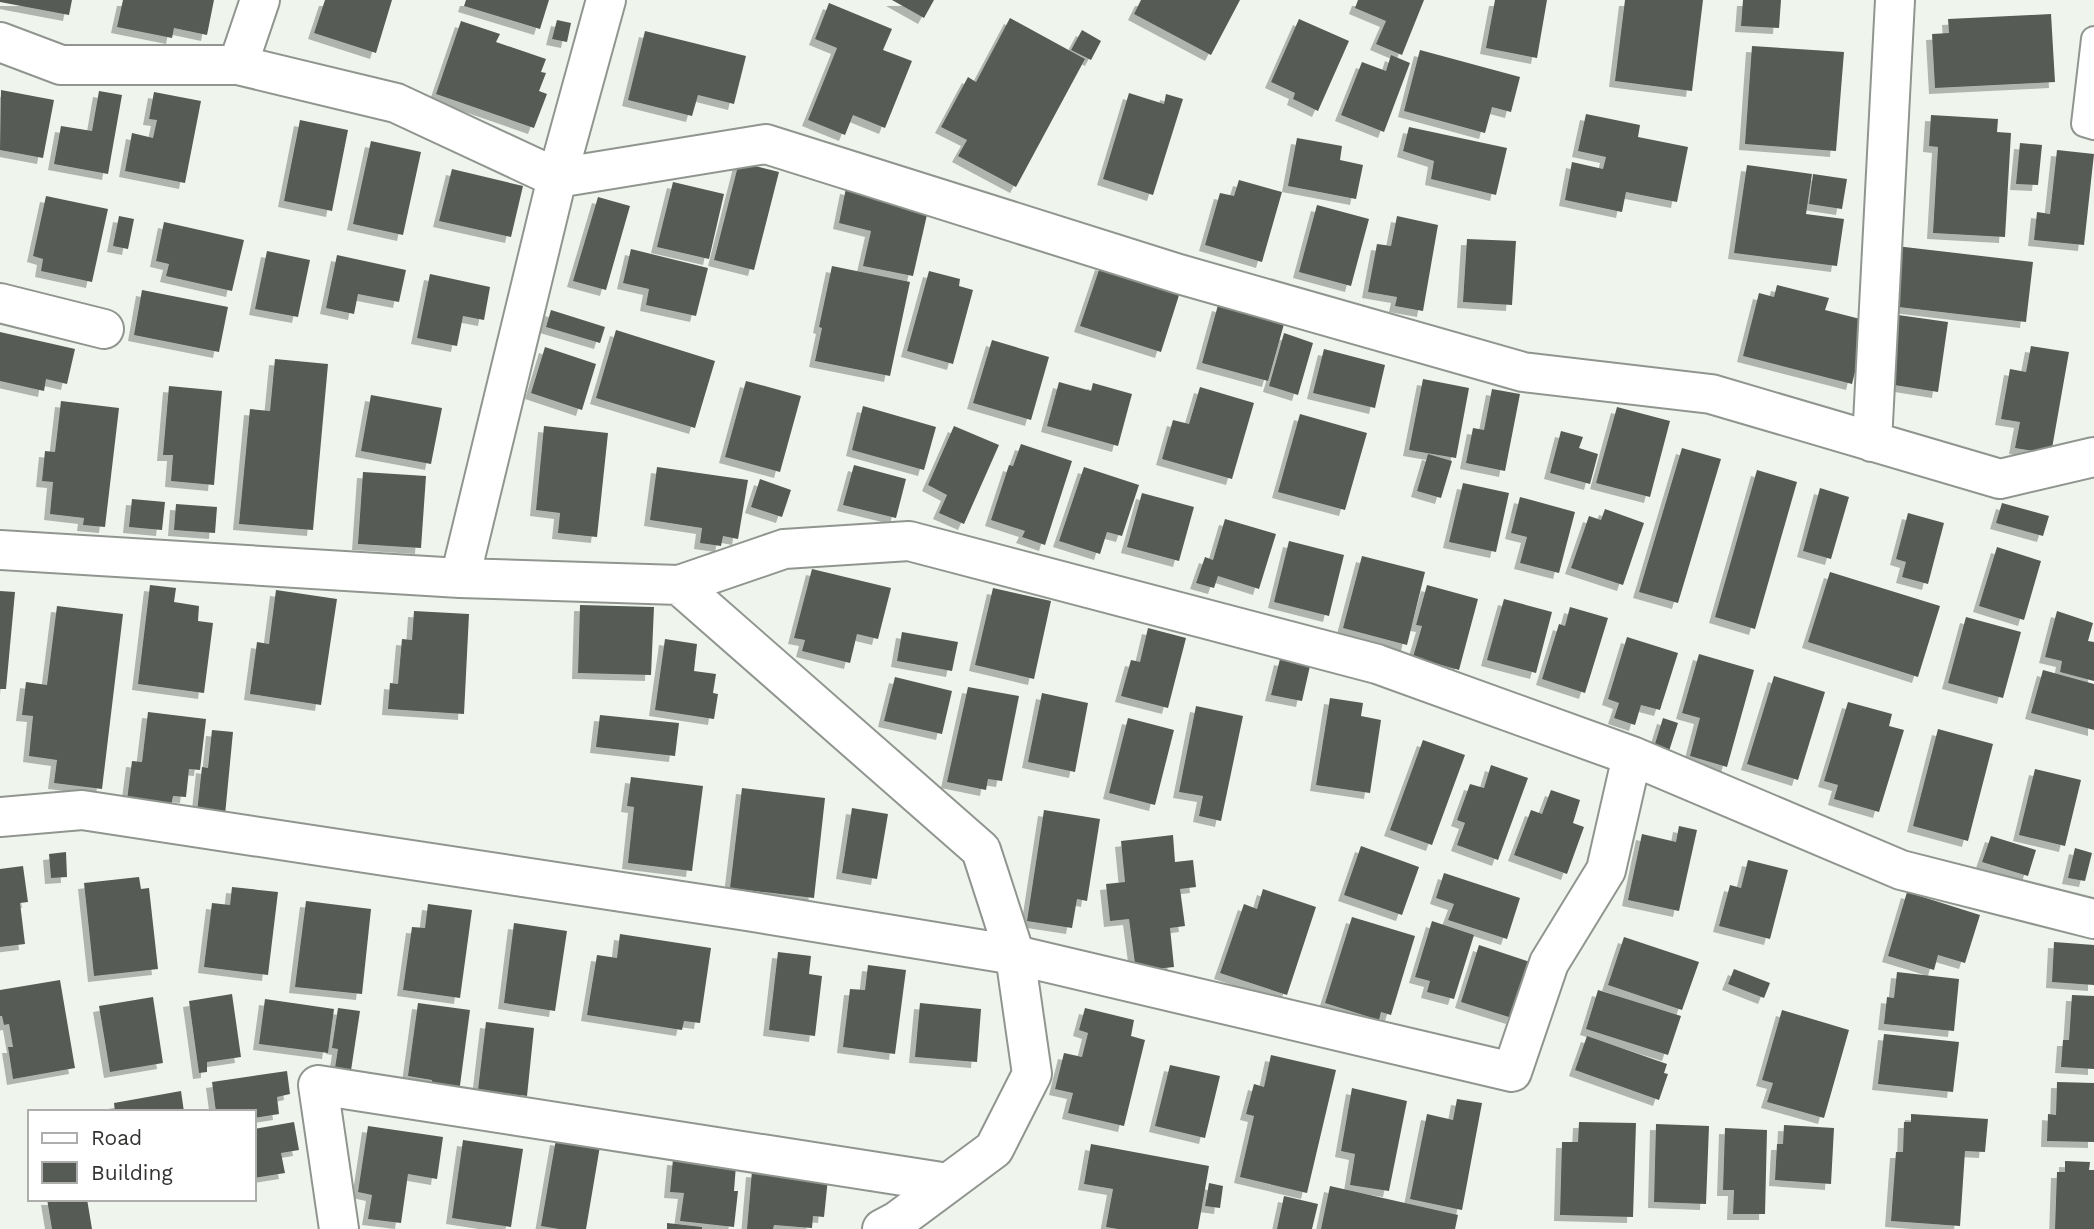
<svg xmlns="http://www.w3.org/2000/svg" width="2094" height="1229" font-family="'Work Sans',sans-serif">
<defs>
<filter id="shadow"><feDropShadow dx="-6" dy="6" stdDeviation="0" flood-color="#0004"/></filter>
</defs>
<rect width="100%" height="100%" fill="#eff5ed"/>
<path fill="#565b55" filter="url(#shadow)" d="M0 0H72L69 15 0 2Z
M123 0H214L207 35 174 28 172 38 117 27Z
M325 0H392L376 53 314 33Z
M466 0H549L540 29 464 6Z
M892 0H934L924 18Z
M1141 0H1240L1211 55 1134 14Z
M1358 0H1424L1402 55 1376 44 1386 21 1355 8Z
M1495 0H1547L1537 58 1486 48Z
M1625 0H1703L1692 91 1615 81Z
M1743 0H1781L1779 28 1741 26Z
M829 3 892 29 883 50 912 61 885 128 853 115 845 135 808 120 837 48 815 39Z
M2051 14 2055 82 1935 88 1932 34 1949 33 1948 19Z
M1010 18 1085 59 1016 187 958 156 967 140 941 127 968 77 976 82Z
M1299 19 1349 41 1318 111 1293 99 1295 93 1271 82Z
M557 20 571 23 567 42 552 39Z
M461 21 500 34 496 42 546 59 541 72 546 73 539 91 547 94 534 128 436 94Z
M1082 30 1101 41 1091 60 1071 50Z
M645 31 746 56 734 104 698 95 692 116 628 100Z
M1752 46 1844 52 1836 151 1745 144Z
M1420 50 1520 77 1511 112 1492 107 1485 133 1404 111Z
M1391 55 1410 63 1384 132 1341 115 1362 62 1386 71Z
M1 90 54 100 43 158 0 150Z
M99 91 122 95 108 174 54 164 61 126 92 131Z
M154 92 201 101 185 183 125 171 132 133 153 138 157 120 149 119Z
M1129 93 1164 104 1166 94 1183 99 1153 195 1103 179Z
M1586 114 1640 125 1638 137 1688 147 1677 202 1626 192 1622 212 1565 200 1572 162 1603 169 1606 157 1578 151Z
M1931 115 1998 119 1997 132 2011 133 2005 237 1933 233 1938 147 1929 146Z
M300 120 348 130 332 211 284 201Z
M1409 127 1507 148 1496 195 1431 179 1434 161 1403 151Z
M1297 138 1342 146 1340 160 1363 165 1356 199 1288 186Z
M371 141 421 152 403 235 353 224Z
M2020 143 2042 145 2038 185 2016 184Z
M2057 150 2094 154 2084 245 2034 240 2037 212 2050 214Z
M739 162 779 172 754 270 714 260Z
M1747 165 1812 174 1806 214 1844 219 1837 266 1734 253Z
M452 169 523 186 511 237 439 221Z
M1813 174 1847 179 1842 209 1809 204Z
M1239 180 1282 192 1262 262 1205 245 1220 193 1234 196Z
M673 182 724 194 709 259 657 247Z
M846 188 929 206 913 276 863 266 871 231 839 223Z
M46 196 108 209 92 282 41 271 43 259 33 256Z
M598 197 630 206 606 290 573 281Z
M1317 205 1369 219 1351 286 1299 272Z
M119 216 134 219 128 249 113 246Z
M1397 216 1438 225 1423 311 1395 306 1397 297 1368 292 1377 244 1391 246Z
M164 222 244 240 232 291 166 276 169 264 156 261Z
M1467 239 1516 241 1512 305 1463 302Z
M1896 246 2033 262 2026 322 1890 306Z
M631 249 708 268 696 316 646 305 649 289 623 283Z
M267 251 310 260 298 317 255 309Z
M337 255 406 270 399 302 358 294 354 314 326 308Z
M1101 264 1181 289 1161 352 1080 326Z
M832 266 910 282 890 376 815 361 822 328 819 327Z
M929 271 960 279 959 286 973 290 953 364 907 351Z
M430 274 490 287 484 320 463 316 457 346 417 338Z
M1777 285 1829 298 1825 310 1868 321 1852 384 1743 356 1759 293 1774 297Z
M142 290 228 307 219 352 134 335Z
M1218 305 1284 324 1268 381 1202 363Z
M551 310 605 327 600 343 546 327Z
M1898 315 1948 322 1938 392 1888 384Z
M616 330 715 361 695 428 596 398Z
M0 332 75 349 67 384 46 379 44 391 0 381Z
M1284 333 1313 343 1298 395 1269 386Z
M992 340 1049 357 1031 420 973 403Z
M2031 346 2069 352 2051 454 2015 448 2020 422 2001 419 2010 369 2026 372Z
M545 347 596 364 582 410 531 393Z
M1324 349 1385 365 1375 408 1313 393Z
M275 359 328 364 313 530 239 524 250 409 270 411Z
M1423 379 1469 388 1456 458 1409 450Z
M746 381 801 396 780 472 725 457Z
M1059 382 1091 391 1093 383 1132 394 1118 446 1047 426Z
M169 386 222 391 214 485 171 481 173 455H163Z
M1200 387 1254 403 1232 479 1162 459 1173 420 1189 424Z
M1492 389 1520 394 1505 471 1466 463 1473 428 1484 430Z
M371 395 442 408 431 464 361 451Z
M61 401 119 408 105 527 83 525 84 518 50 514 53 482 42 481 45 451 55 452Z
M863 406 936 427 924 470 852 450Z
M1617 407 1670 421 1650 497 1596 483Z
M1300 414 1367 433 1345 510 1278 492Z
M544 426 608 433 597 537 558 533 560 513 536 510Z
M954 426 999 445 964 524 939 513 947 495 928 485Z
M1561 431 1583 437 1579 448 1598 454 1590 484 1550 473Z
M1021 444 1072 461 1045 545 1022 537 1025 531 991 520 1009 465 1013 466Z
M1682 448 1721 459 1678 603 1639 592Z
M1428 454 1452 461 1441 498 1417 491Z
M854 465 906 479 896 518 843 505Z
M657 467 748 480 738 539 723 536 721 546 700 543 702 528 650 520Z
M1084 467 1139 485 1122 536 1107 532 1100 554 1059 541Z
M1757 470 1797 482 1755 629 1715 617Z
M363 472 426 476 421 548 358 544Z
M760 479 791 490 782 517 751 507Z
M1463 483 1509 493 1496 552 1449 542Z
M1820 488 1849 497 1831 559 1803 551Z
M1142 493 1194 507 1179 561 1127 547Z
M1520 497 1575 512 1559 573 1520 563 1527 537 1511 533Z
M132 499 165 502 162 530 129 527Z
M2002 503 2049 516 2043 536 1996 523Z
M176 504 217 507 215 533 174 530Z
M1605 509 1644 523 1623 585 1571 568 1589 516 1601 520Z
M1908 513 1944 523 1928 584 1902 577 1906 562 1896 559Z
M1225 519 1276 534 1259 589 1218 576 1214 588 1196 583 1205 557 1213 560Z
M1289 541 1344 555 1329 616 1274 602Z
M1997 547 2041 561 2024 620 1979 606Z
M1362 556 1425 572 1407 645 1343 628Z
M812 569 891 588 878 639 857 634 850 663 802 651 805 640 794 638Z
M1830 572 1940 606 1918 677 1808 642Z
M150 585 176 588 174 602 199 606 198 621 213 623 204 693 138 684Z
M1427 585 1478 599 1459 670 1413 657 1422 626 1416 625Z
M993 588 1051 601 1034 679 975 665Z
M276 590 337 599 321 705 250 694 257 642 269 644Z
M0 591 15 592 6 689H0Z
M1504 599 1552 612 1536 673 1487 660Z
M580 605 654 607 651 675 578 673Z
M57 606 123 614 102 789 54 783 57 760 29 756 33 716 22 715 26 682 47 685Z
M1570 607 1608 618 1585 693 1542 679 1559 624 1565 626Z
M414 611 469 614 464 714 388 709 390 683 398 684 402 639 412 640Z
M2057 611 2093 623 2088 641 2094 642V681L2060 672 2062 661 2045 657Z
M1966 617 2021 632 2003 698 1948 683Z
M1148 628 1186 638 1168 708 1121 696 1131 660 1140 662Z
M902 632 958 642 952 671 897 661Z
M1627 637 1678 653 1660 710 1641 705 1635 725 1614 718 1619 703 1608 699Z
M665 639 697 644 694 671 716 674 713 693 718 694 714 719 655 710Z
M1699 654 1754 670 1727 767 1690 756 1700 718 1682 713Z
M1280 659 1310 666 1302 701 1271 695Z
M2043 670 2094 684V730L2031 713Z
M1774 676 1825 692 1798 780 1747 764Z
M895 677 952 691 942 734 884 721Z
M968 687 1019 696 1002 781 988 779 986 790 947 782Z
M1042 693 1088 703 1075 772 1028 762Z
M1330 698 1363 703 1361 716 1381 720 1370 793 1316 785Z
M1848 702 1892 714 1889 726 1904 730 1879 812 1834 799 1838 785 1824 781Z
M1196 706 1243 716 1221 821 1199 816 1203 796 1179 792Z
M148 712 206 719 200 770 189 769 186 797 173 796 171 806 127 800 132 761 142 762Z
M600 715 679 723 675 756 596 747Z
M1128 718 1174 730 1155 805 1109 793Z
M1663 718 1678 723 1669 751 1654 747Z
M1938 729 1993 744 1968 841 1913 826Z
M212 730 233 732 225 815 197 812 202 767 208 768Z
M1423 740 1465 755 1432 845 1390 830Z
M1491 765 1528 778 1498 860 1457 845 1465 823 1457 820 1470 784 1484 788Z
M2035 769 2081 780 2065 846 2019 835Z
M631 777 703 786 692 871 628 863 634 807 627 806Z
M742 788 825 798 814 898 730 888Z
M1551 790 1580 800 1573 823 1584 827 1567 874 1514 855 1531 810 1542 814Z
M852 808 888 814 877 879 842 873Z
M1044 810 1100 819 1087 901 1077 899 1072 928 1027 921Z
M1679 826 1697 830 1679 911 1628 900 1642 834 1676 842Z
M1173 835 1175 862 1193 860 1196 887 1180 889 1185 926 1170 928 1174 967 1136 971 1129 919 1110 921 1106 884 1125 882 1121 841Z
M1991 836 2036 850 2028 876 1982 862Z
M1361 846 1419 867 1402 915 1344 895Z
M2075 848 2092 853 2085 881 2068 878Z
M66 852 67 877 51 878 49 854Z
M1748 860 1788 870 1770 939 1719 926 1730 885 1741 888Z
M23 866 28 902 20 903 25 944 0 947V869Z
M1444 873 1520 898 1507 939 1448 920 1454 904 1436 898Z
M139 877 141 889 149 888 158 969 94 976 84 883Z
M232 887 278 892 268 975 204 967 212 903 230 905Z
M1263 889 1316 907 1287 995 1220 973 1244 904 1257 909Z
M1907 892 1980 915 1965 963 1938 955 1934 970 1888 956Z
M306 901 371 909 362 994 295 987Z
M428 904 472 910 460 998 403 990 412 927 425 928Z
M1352 917 1415 936 1391 1015 1381 1012 1379 1020 1325 1003Z
M1432 921 1474 935 1454 999 1427 992 1430 981 1415 977Z
M514 923 567 931 555 1011 504 1003Z
M620 934 711 948 700 1023 684 1021 682 1030 587 1015 597 955 617 958Z
M1624 937 1699 962 1682 1010 1608 985Z
M2054 942 2094 945V985L2052 982Z
M1479 945 1530 962 1512 1018 1461 1002Z
M778 952 811 956 809 974 822 976 815 1036 769 1030Z
M868 965 906 970 895 1054 843 1047 850 989 865 990Z
M1734 969 1770 983 1764 998 1728 984Z
M1897 972 1959 979 1954 1031 1884 1024 1887 997 1894 998Z
M60 980 75 1068 13 1079 8 1047H13L9 1024 4 1025 2 1016H0V990Z
M1598 990 1681 1016 1668 1055 1586 1029Z
M232 994 241 1057 207 1062V1072L199 1073 189 1001Z
M2072 995 2094 996V1069L2061 1067 2063 1040H2069Z
M153 997 163 1063 110 1072 99 1006Z
M265 999 334 1009 328 1053 259 1044Z
M418 1003 470 1010 459 1093 431 1090 432 1080 408 1076Z
M920 1003 981 1009 977 1062 915 1057Z
M338 1008 360 1011 350 1077 334 1074 338 1049 332 1048Z
M1085 1008 1134 1020 1131 1036 1145 1040 1124 1126 1068 1113 1073 1093 1055 1089 1064 1053 1082 1057 1088 1033 1079 1030Z
M1782 1010 1849 1030 1824 1118 1767 1102 1773 1083 1762 1080Z
M486 1022 534 1028 527 1096 478 1090Z
M1884 1034 1959 1042 1953 1092 1878 1084Z
M1587 1036 1667 1064 1664 1073 1668 1074 1659 1100 1575 1070Z
M1271 1055 1336 1070 1307 1193 1240 1177 1254 1116 1246 1114 1254 1084 1264 1087Z
M1170 1065 1220 1076 1205 1138 1155 1126Z
M287 1071 290 1094 277 1097 279 1114 254 1118V1112H216L212 1082Z
M2057 1082 2094 1083V1142L2047 1141 2048 1114 2056 1115Z
M1352 1088 1407 1101 1389 1191 1350 1185 1355 1154 1341 1151Z
M181 1091 184 1112H115L114 1103Z
M1457 1099 1482 1103 1462 1210 1410 1199 1427 1114 1453 1120Z
M1911 1114 1988 1119 1985 1152 1965 1151 1960 1226 1891 1221 1896 1152H1903L1904 1122H1911Z
M294 1122 299 1150 281 1153 285 1173 254 1178V1129Z
M1579 1122 1636 1123 1633 1217 1560 1215 1562 1142H1578Z
M1656 1124 1709 1126 1706 1204 1654 1202Z
M1784 1125 1834 1128 1831 1184 1775 1180 1777 1144H1783Z
M368 1126 443 1137 437 1179 408 1174 401 1223 368 1219 372 1195 358 1192Z
M1725 1128 1767 1130 1765 1214H1733L1734 1190H1723Z
M556 1139 600 1146 586 1229H559L541 1226Z
M463 1140 523 1149 511 1227 452 1218Z
M1091 1144 1209 1166 1198 1229H1118L1106 1227 1113 1189 1084 1184Z
M673 1159 736 1165 734 1191H738L734 1227 680 1221 684 1193 670 1192Z
M2065 1161 2090 1162 2089 1170H2094V1229H2055L2057 1172H2065Z
M752 1171 828 1178 824 1217 813 1216 812 1228 774 1225 773 1229H747Z
M1209 1183 1223 1186 1220 1208 1205 1206Z
M1330 1186 1458 1215 1455 1229H1321Z
M1284 1196 1318 1204 1312 1229H1277Z
M47 1199H87L92 1229H52Z
M667 1223 702 1227V1229H667Z"/>
<g fill="none" stroke-linecap="round" stroke-linejoin="round">
<defs>
<path id="service" d="M2094 39 2084 124 2094 127"/>
<path id="minor" d="M606 0 557 178 460 578 679 585 981 850 1015 955 1032 1074 994 1149 897 1221 882 1229
M0 42 61 65H238L396 103 557 178 766 144 1179 274 1523 372 1711 394 2000 479 2094 457
M238 65 260 0
M0 303 104 329
M1872 442 1895 0
M0 550 460 578
M679 585 784 549 909 541 1377 664 1632 756
M0 817 82 810 747 911 1015 955 1512 1072 1549 963 1606 870 1632 756 1901 870 2094 919
M339 1229 318 1085 948 1183"/>
</defs>
<use href="#service" stroke="#90968f" stroke-width="28"/>
<use href="#minor" stroke="#90968f" stroke-width="42"/>
<use href="#service" stroke="#fff" stroke-width="24"/>
<use href="#minor" stroke="#fff" stroke-width="38"/>
</g>
<rect x="28" y="1110" width="228" height="91" fill="#ffffff" stroke="#adadac" stroke-width="2"/>
<rect x="42" y="1133" width="35" height="10" fill="#ffffff" stroke="#adadac" stroke-width="2"/>
<text x="91" y="1145" font-size="21" fill="#313330">Road</text>
<rect x="42" y="1162" width="35" height="21" fill="#565b55" stroke="#adadac" stroke-width="2"/>
<text x="91" y="1180" font-size="21" fill="#313330">Building</text>
</svg>
